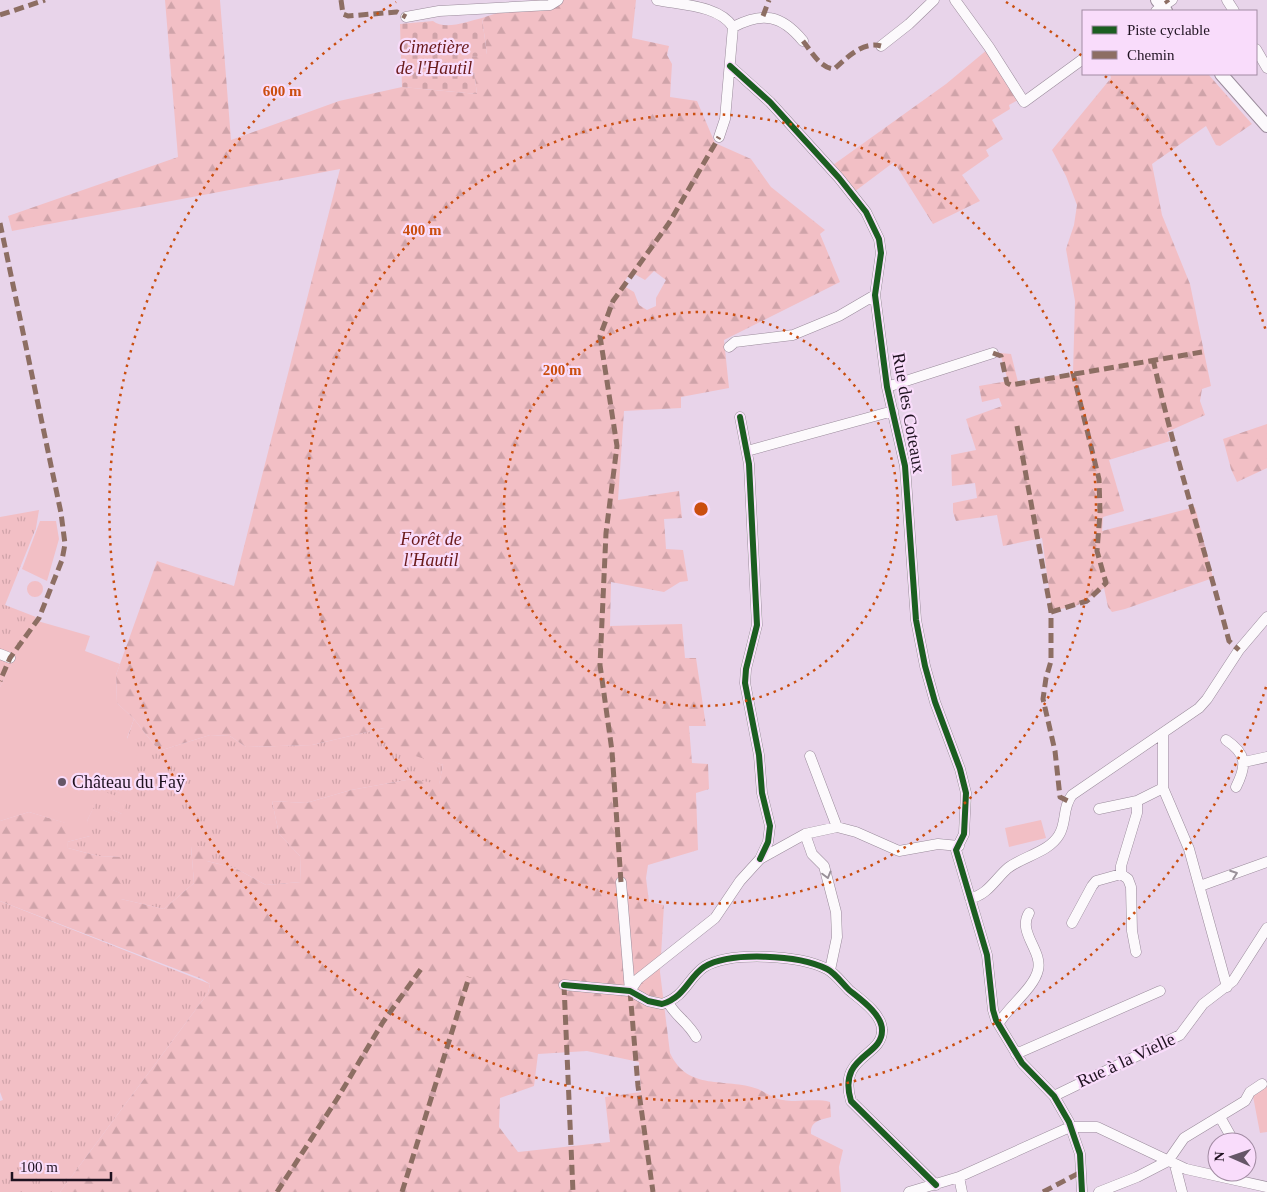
<svg xmlns="http://www.w3.org/2000/svg" width="1267" height="1192" font-family="'Times New Roman',serif">
<defs>
<pattern id="grass-tufts" width="24" height="20" patternUnits="userSpaceOnUse" patternTransform="scale(1.25)"><rect width="24" height="20" fill="#f2bfc5"/><path d="M3 7l-1-3M5 7V3M7 7l1-3M15 17l-1-3M17 17v-4M19 17l1-3" fill="none" stroke="#cfa3a9"/></pattern>
<pattern id="forest-firs" width="22" height="20" patternUnits="userSpaceOnUse" patternTransform="scale(1.25)"><rect width="22" height="20" fill="#f2bfc5"/><path d="M5 1l3.5 6h-7zM16 11l3.5 6h-7z" fill="#cfa3a9"/></pattern>
<pattern id="cemetery-stones" width="16" height="16" patternUnits="userSpaceOnUse" patternTransform="scale(1.25)"><rect width="16" height="16" fill="#f2bfc5"/><path d="M2 7V4a2 2 0 0 1 4 0v3zM10 15v-3a2 2 0 0 1 4 0v3z" fill="#cfa3a9"/></pattern>
</defs>
<rect width="100%" height="100%" fill="#e8d4ea"/>
<path fill="url(#grass-tufts)" d="M39 510 36 528 5 605 36 617 0 687V517Z
M134 719 159 751 210 735 230 736 246 747 312 745 384 728 422 757 443 765 439 785 412 779 351 790 306 803 272 801 279 834 300 856 301 882 266 885 235 868 207 861 191 846 194 883 164 909 121 899V857L98 856 68 848 67 842 90 836 87 821 96 802 122 814 102 792 103 784 113 779 130 785 127 739Z
M0 901 210 984 208 993 60 1192H0V1101L3 1100 0 1092Z"/>
<path fill="url(#forest-firs)" fill-rule="evenodd" d="M165 0H220L231 140 339 101 402 87 477 94 472 57 487 54 482 18 536 0H636L632 38 669 46 667 55 672 64 670 97 697 101 715 143 751 159 771 187 825 230 820 234 840 282 724 340 729 388 681 397V408L624 411 618 500 679 491 682 518 664 519 666 549 683 550 688 581 680 582 664 592 611 582 610 626 682 624 685 658H696L706 726H689L692 763 708 764 709 789 696 793 698 850 648 865 646 878 649 902 664 905 660 972 670 1053C688 1092 725 1077 758 1089 767 1093 774 1099 783 1100 798 1103 815 1098 830 1102L831 1117C820 1120 810 1121 811 1134L843 1150 839 1167 841 1192H60L208 993 210 984 202 979 0 901V821L29 812 66 823 68 848 98 856 121 857V899L164 909 194 883 191 846H203L207 861 235 868 266 885 301 882 300 856 279 834 272 801 306 803 351 790 412 779 439 784 443 765 391 748 384 728 312 745 246 747 230 736 210 735 159 751 134 719 117 703 116 675 157 561 234 586 340 169 12 231 8 216 178 157ZM654 271 666 280 656 298V306L647 310 639 305 634 292 622 285 631 272 645 280ZM587 1051 639 1062 641 1092 605 1097 610 1142 518 1152 499 1127 500 1098 534 1086 538 1054Z
M988 49 1020 99 1009 105 1010 109 992 120 1003 139 986 150 989 156 962 175 980 201 933 224 894 162 854 192 833 165 946 84Z
M1110 74H1208L1252 124 1220 146 1216 145 1206 126 1152 164 1162 215 1190 284 1211 386 1202 389 1200 401 1205 415 1167 432 1170 441 1109 460 1124 511 1103 517 1102 531 1195 507 1213 578 1125 609 1112 612 1108 607 1104 588 1078 605 1052 611 1042 538 1003 546 997 515 956 521 953 512V503L977 498 975 483 952 486 951 455 976 450 966 419 1002 406 999 398 982 402 979 386 1008 381 1000 353 1011 354 1018 382 1073 373 1075 301 1066 249 1074 225 1077 205 1066 176 1052 150 1111 78Z
M1267 424V468L1237 482 1231 469 1223 439Z"/>
<path fill="url(#cemetery-stones)" d="M482 18 487 55 472 57 477 94 402 87 400 24 433 21C445 31 468 21 482 18Z"/>
<path fill="#f2bfc5" d="M40 521H56L59 539 47 581 22 569Z
M27 589a8 8 0 1 1 16 0a8 8 0 1 1-16 0Z
M34 620 90 636 85 651 120 664 116 675 117 703 134 719 127 738 138 749 130 785 113 779 103 784 102 791 128 800 122 814 96 803 87 821 90 826V836L67 842 65 823 29 812 0 821V687Z
M1041 820 1046 838 1009 847 1005 828Z
M1267 1083V1132L1260 1133 1252 1091Z"/>
<g fill="none" stroke-linecap="round" stroke-linejoin="round">
<defs>
<path id="minor" d="M657 0C681 5 719 5 733 27
M955 0 989 47 1024 102 1083 59
M1227 0 1234 11
M1156 11 1172 0
M406 17 439 11 550 5 558 0
M733 27C762 12 781 14 803 41
M881 46 909 24 934 0
M1256 49 1267 68
M730 66 770 102 839 178 866 212 879 239 881 253 875 295 887 387 905 466 916 620 925 666 935 702 960 769 966 793 964 834 956 850 987 955 993 1010 996 1020 1022 1063 1054 1096 1069 1122 1080 1154 1082 1192
M719 137 725 119 733 27
M729 347 735 342 793 335 839 316 875 295
M887 387 993 353
M740 417 749 464 757 625 746 669 745 683 759 755 762 793 770 826 768 842 760 859
M747 451 893 411
M0 654 10 658
M1163 734V788L1189 849 1227 987
M1226 740C1247 754 1247 765 1236 787
M810 756 837 827
M1244 762 1267 757
M1099 809 1137 801
M805 834 812 854 824 866 836 912 837 937 830 970
M1121 874 1128 879 1131 887 1132 931 1136 952
M621 882 630 991
M1200 886 1267 862
M970 898C987 896 996 878 1008 868 1024 856 1049 852 1059 835 1067 822 1062 808 1072 795L1199 708 1207 699 1239 650 1267 617
M1072 923 1092 886 1096 881 1121 874V866L1137 813V801L1163 788
M564 985 630 991 648 1001 662 1004C685 997 688 978 704 967 731 951 799 955 827 969 835 973 842 983 849 990 860 999 882 1014 882 1030 883 1057 837 1055 851 1101L936 1185
M630 991 638 979 715 918 740 881 760 859 805 834 837 827 856 832 899 851 938 844 959 846
M668 1002C674 1015 688 1022 696 1037
M999 1023C1009 1006 1034 988 1038 970 1043 951 1017 932 1029 913
M1016 1054 1160 991
M1054 1096 1180 1035 1203 1004 1233 981 1267 928
M1220 1117 1234 1142
M1175 1165 1182 1192
M959 1177 962 1192
M909 1192 959 1177 1070 1127H1097L1186 1169 1267 1187
M1099 1192 1137 1177 1168 1161 1184 1138 1245 1101 1250 1092 1262 1084"/>
<path id="major" d="M1157 0 1166 11
M1221 74 1267 126"/>
</defs>
<use href="#minor" stroke="#9a8b9b" stroke-width="11"/>
<use href="#major" stroke="#9a8b9b" stroke-width="14"/>
<use href="#minor" stroke="#fcf9fc" stroke-width="10"/>
<use href="#major" stroke="#fcf9fc" stroke-width="12"/>
<path stroke="#8d6e63" stroke-width="5" stroke-dasharray="10 5" stroke-linecap="butt" d="M341 0 343 14 348 16 397 12 406 17
M1166 0 1168 3
M0 15 45 0
M763 16 769 0
M803 41C811 51 820 68 834 69 847 58 862 41 881 46
M0 223 61 513 65 544 62 560 39 618 10 658 0 681
M993 353 1001 356 1007 383 1011 385 1202 352
M1153 359C1174 454 1204 547 1229 641L1239 650
M1017 426 1051 612V661L1046 678 1043 699 1055 751 1060 797 1068 801
M1051 612 1087 601 1106 583 1097 551 1100 513 1099 479 1073 373
M621 882 612 751 600 665 606 533 617 446 600 336 613 301 669 223 719 137
M564 985 573 1192
M630 991 638 1086 653 1192
M277 1192 337 1099 383 1022 421 969
M402 1192 469 977
M1043 1192 1081 1172"/>
<defs>
<path id="cycleway" d="M730 66 770 102 839 178 866 212 879 239 881 253 875 295 887 387 905 466 916 620 925 666 935 702 960 769 966 793 964 834 956 850 987 955 993 1010 996 1020 1022 1063 1054 1096 1069 1122 1080 1154 1082 1192
M740 417 749 464 757 625 746 669 745 683 759 755 762 793 770 826 768 842 760 859
M564 985 630 991 648 1001 662 1004C685 997 688 978 704 967 731 951 799 955 827 969 835 973 842 983 849 990 860 999 882 1014 882 1030 883 1057 837 1055 851 1101L936 1185"/>
</defs>
<use href="#cycleway" stroke="#f9dcfb" stroke-width="9"/>
<use href="#cycleway" stroke="#1b5e20" stroke-width="6"/>
</g>
<defs><path id="oneway-chevron" d="M-2-3.5L2.5 0L-2 3.5" fill="none" stroke-width="1.6" stroke-linecap="round" stroke-linejoin="round" transform="scale(1.25)"/></defs>
<g stroke="#999199">
<use href="#oneway-chevron" transform="translate(1234 874) rotate(-20)"/>
<use href="#oneway-chevron" transform="translate(827 875) rotate(75)"/>
</g>
<g fill="none" stroke="#ca4e0f" stroke-width="2.5" stroke-dasharray="2.5 5">
<circle cx="701" cy="509" r="197"/>
<circle cx="701" cy="509" r="395"/>
<path d="M1266 687A592 592 0 1 1 396 2M1006 2A592 592 0 0 1 1082 56M1105 76A592 592 0 0 1 1266 331"/>
</g>
<circle fill="#655667" stroke="#f9dcfb" stroke-width="2" cx="62" cy="782" r="5"/>
<g text-anchor="middle" dominant-baseline="central" stroke-width="4.5" stroke-linejoin="round" paint-order="stroke">
<g font-size="18" font-style="italic" fill="#6a1a1b" stroke="#f9dcfb">
<text x="434" y="47">Cimetière<tspan x="434" dy="21">de l'Hautil</tspan></text>
<text x="431" y="539">Forêt de<tspan x="431" dy="21">l'Hautil</tspan></text>
</g>
<g font-size="18" fill="#1f1220" stroke="#f9dcfb">
<text transform="translate(909 413) rotate(80)">Rue des Coteaux</text>
<text transform="translate(1126 1060) rotate(-25)">Rue à la Vielle</text>
</g>
<g font-size="18" fill="#1f1220" stroke="#f9dcfb" text-anchor="start">
<text x="72" y="782">Château du Faÿ</text>
</g>
</g>
<circle cx="701" cy="509" r="8" fill="#ca4e0f" stroke="#f9dcfb" stroke-width="2.5"/>
<g font-size="15" text-anchor="middle" font-weight="bold" fill="#ca4e0f" stroke="#f9dcfb" stroke-width="4.5" stroke-linejoin="round" paint-order="stroke">
<text x="282" y="96">600 m</text>
<text x="422" y="235">400 m</text>
<text x="562" y="375">200 m</text>
</g>
<rect x="1082" y="10" width="175" height="65" fill="#f9dcfb" stroke="#a28ba3"/>
<rect x="1092" y="26" width="25" height="8" fill="#1b5e20" stroke="#a28ba3"/>
<text x="1127" y="35" font-size="15" fill="#1f1220">Piste cyclable</text>
<rect x="1092" y="51" width="25" height="8" fill="#8d6e63" stroke="#a28ba3"/>
<text x="1127" y="60" font-size="15" fill="#1f1220">Chemin</text>
<g transform="translate(1232 1157) rotate(272)"><circle r="24" fill="#f9dcfb" stroke="#a28ba3"/>
<path d="M0-4L9 19L0 12L-9 19Z" fill="#655667"/>
<text y="-8" font-size="14" font-weight="bold" text-anchor="middle" fill="#1f1220">N</text>
</g>
<path d="M12 1172v8h99v-8" fill="none" stroke="#1f1220" stroke-width="2.5"/>
<text x="20" y="1172" font-size="15" fill="#1f1220" stroke="#f9dcfb" stroke-width="4" paint-order="stroke">100 m</text>
</svg>
